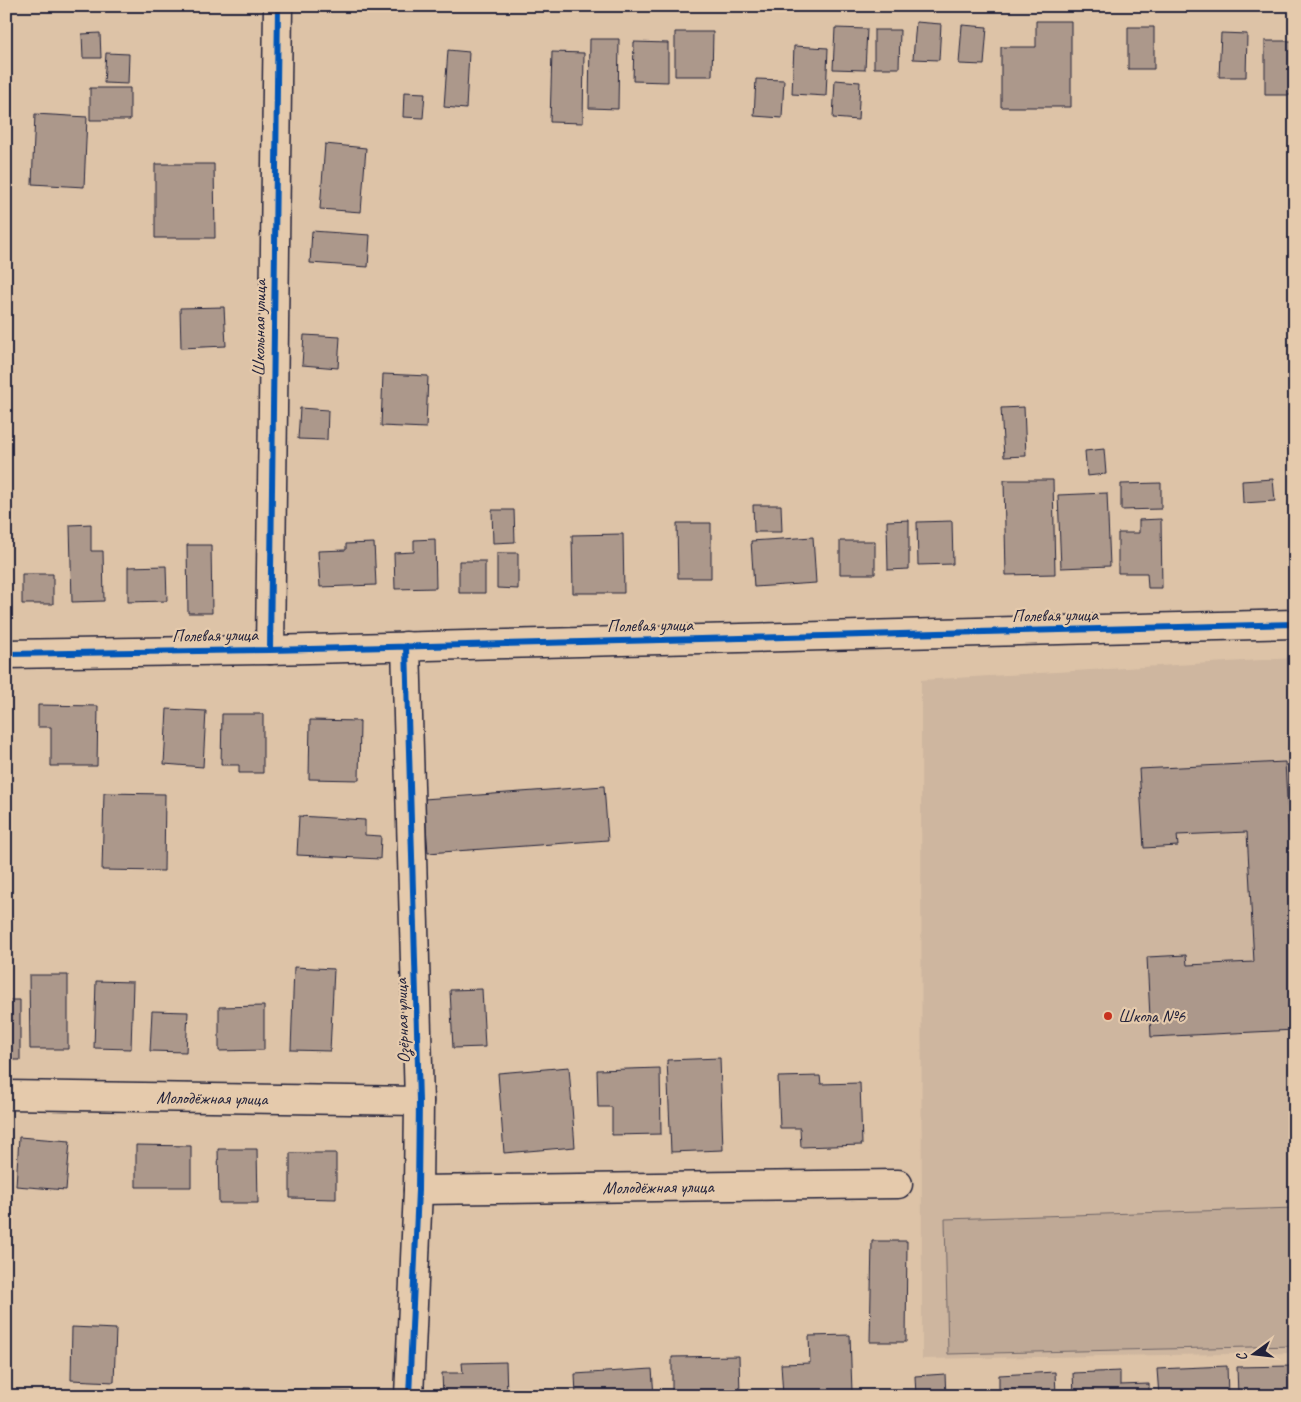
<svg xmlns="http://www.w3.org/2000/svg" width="1301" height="1402" font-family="Caveat,sans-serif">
<rect width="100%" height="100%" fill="#ddc3a7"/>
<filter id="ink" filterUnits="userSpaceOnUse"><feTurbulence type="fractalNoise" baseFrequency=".02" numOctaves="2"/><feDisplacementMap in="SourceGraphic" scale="10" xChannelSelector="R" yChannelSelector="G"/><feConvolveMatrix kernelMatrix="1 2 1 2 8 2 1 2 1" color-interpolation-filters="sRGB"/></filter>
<g filter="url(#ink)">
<path fill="#ceb69f" d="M1295 658V1353L922 1359 921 680Z"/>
<path fill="#bfa996" stroke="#706668" d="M1295 1208V1346L948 1354 945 1219Z"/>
<path fill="#ac988b" stroke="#22223b" d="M1036 21H1071V107H1001V47H1036Z
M916 22 941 24 939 60 913 59Z
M962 25 987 27 984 65 959 64Z
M1128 27H1154V69H1128Z
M835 28 867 29 865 70 833 69Z
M874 30H900L899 68H874Z
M675 32H713L712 76H675Z
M100 33 101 58H83L82 34Z
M1221 33 1247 34 1246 77H1219Z
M590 39H619L618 109 589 108Z
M1265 41H1295V95H1265Z
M634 42 668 43V82L633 81Z
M794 46 828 48 826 96 792 94Z
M448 50 469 52 466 109 444 107Z
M552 52 584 53 583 123 550 122Z
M106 53 129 54 128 84 104 83Z
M756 79 784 80 782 118 754 116Z
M835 80 860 82 858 120 833 118Z
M90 88H130V120H90Z
M404 92 425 93 423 118 403 117Z
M35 114 87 117 84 187 32 184Z
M325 144 366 148 361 212 320 209Z
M155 164H214L215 238H155Z
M312 231 370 235 368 267 310 263Z
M224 307 226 346 181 348 180 308Z
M304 335 340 337 338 368 302 365Z
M383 374 428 376 426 428 381 426Z
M1024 407 1026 456 1004 457 1001 408Z
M300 408 328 410 327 440 298 439Z
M1104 449 1106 474 1087 476 1085 451Z
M1273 479 1275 501 1243 503 1242 481Z
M1004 480H1053L1055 574 1006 575Z
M1161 483V509L1121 510V484Z
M1107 493 1110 566 1061 568 1058 495Z
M753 505H781L782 532H754Z
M492 510H514L515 542 493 543Z
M1161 519 1162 588H1148L1147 573H1118V533H1139V520Z
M909 520V569L888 570 887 521Z
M952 521 953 564 918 565 917 522Z
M677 523H711V578H678Z
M91 524V551H103L104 601 72 602 70 525Z
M623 534 624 593H573L572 535Z
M813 537 816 583 754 587 751 541Z
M435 539 436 588 395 589 394 553 414 552V540Z
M840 541H875V574H840Z
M374 543 376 585 320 587 318 551 346 550V544Z
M187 545H211L212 613H188Z
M497 553H518V589L497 588Z
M459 561H485V593H459Z
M166 566 167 601 128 602V567Z
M22 574H53V604H22Z
M38 705 98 706 97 766H51V727H38Z
M167 709 206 711 203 767 164 764Z
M6 710H9L8 753H6Z
M222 714H263V773H239V765H221Z
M310 720 360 721 359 780 309 779Z
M1285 762 1295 947V1030L1151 1037 1147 957 1186 955 1187 965 1254 962 1247 832 1177 835 1178 846 1144 848 1139 769Z
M604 786 608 840 428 853 424 799Z
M104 793 165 794 164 871 102 870Z
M299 816 365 820V835L381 836 380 859 297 855Z
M294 967 334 969 330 1051 291 1050Z
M29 975H68V1049H30Z
M96 981 133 982 131 1049 94 1048Z
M482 989 485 1047 453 1048 450 990Z
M6 1000H20V1060H6Z
M264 1006V1050L219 1051V1007Z
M152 1011 188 1012 186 1052 150 1051Z
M720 1058 723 1150 671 1152 667 1060Z
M569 1067 575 1147 504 1153 498 1073Z
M660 1068 661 1134 612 1135V1107H598L597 1070Z
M820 1076 821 1084 860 1083 862 1145 801 1147 800 1128H780L778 1077Z
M19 1137 70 1141 66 1190 16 1186Z
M136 1145 191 1146V1187H136Z
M218 1149H257L258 1203H219Z
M290 1153H336V1199L290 1198Z
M872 1241H907L906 1342H870Z
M72 1327 116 1329 114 1382 71 1380Z
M850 1335 852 1392H836V1396H783L781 1364 810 1363 809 1336Z
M739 1356 740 1396H672V1357Z
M506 1362 507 1396H443L442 1373H463L462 1363Z
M1227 1366 1228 1396H1159L1157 1369Z
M1292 1366 1293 1396H1238L1237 1367Z
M652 1369 654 1396H576L575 1374Z
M1120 1371V1385L1149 1384V1396H1074L1073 1373Z
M1055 1372 1056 1395 1069 1394V1396H999V1375Z
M945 1374 946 1396H916L915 1376Z
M244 1388 359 1392 358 1396H243Z"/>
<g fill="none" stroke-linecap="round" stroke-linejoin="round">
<defs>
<g id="minor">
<path d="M406 646 419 1101 418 1190 409 1396"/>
<path d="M270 650 278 6"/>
<path d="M6 654 270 650 1295 624"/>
<path id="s1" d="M6 1095 419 1101"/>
<path id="s2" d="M418 1190 898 1184"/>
</g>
</defs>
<use href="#minor" stroke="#22223b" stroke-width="31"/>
<use href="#minor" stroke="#e5caac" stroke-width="28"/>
<defs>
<path id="cycleway" d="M406 646 419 1101 418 1190 409 1396
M270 650 278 6
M6 654 270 650 1295 624"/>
</defs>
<use href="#cycleway" stroke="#e5caac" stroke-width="9"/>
<use href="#cycleway" stroke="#0057b8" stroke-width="6"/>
</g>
</g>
<circle fill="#c8321e" stroke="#e5caac" stroke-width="2" cx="1108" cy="1016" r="5"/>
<g text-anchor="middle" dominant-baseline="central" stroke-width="4.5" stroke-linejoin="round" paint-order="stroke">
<g font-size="18" fill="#22223b" stroke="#e5caac">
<text transform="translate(259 328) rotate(-89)">Школьная улица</text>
<text transform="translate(1055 615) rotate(-1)">Полевая улица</text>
<text transform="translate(650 625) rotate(-1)">Полевая улица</text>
<text transform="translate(215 635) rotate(-1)">Полевая улица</text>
<text transform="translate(402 1021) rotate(-92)">Озёрная улица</text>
<text stroke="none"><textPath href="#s1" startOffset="206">Молодёжная улица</textPath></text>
<text stroke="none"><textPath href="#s2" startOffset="240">Молодёжная улица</textPath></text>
</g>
<g font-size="18" fill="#22223b" stroke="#e5caac" text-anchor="start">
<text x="1118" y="1016">Школа №6</text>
</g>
</g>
<rect width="1301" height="1402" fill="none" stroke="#e5caac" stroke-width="25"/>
<rect x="12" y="12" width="1276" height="1377" fill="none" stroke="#22223b" stroke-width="2" filter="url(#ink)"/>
<g transform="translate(1254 1354) rotate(255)" stroke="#e5caac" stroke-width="4" paint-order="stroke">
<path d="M0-4L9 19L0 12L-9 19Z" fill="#22223b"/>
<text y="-8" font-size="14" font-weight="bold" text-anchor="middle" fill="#22223b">С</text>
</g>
</svg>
